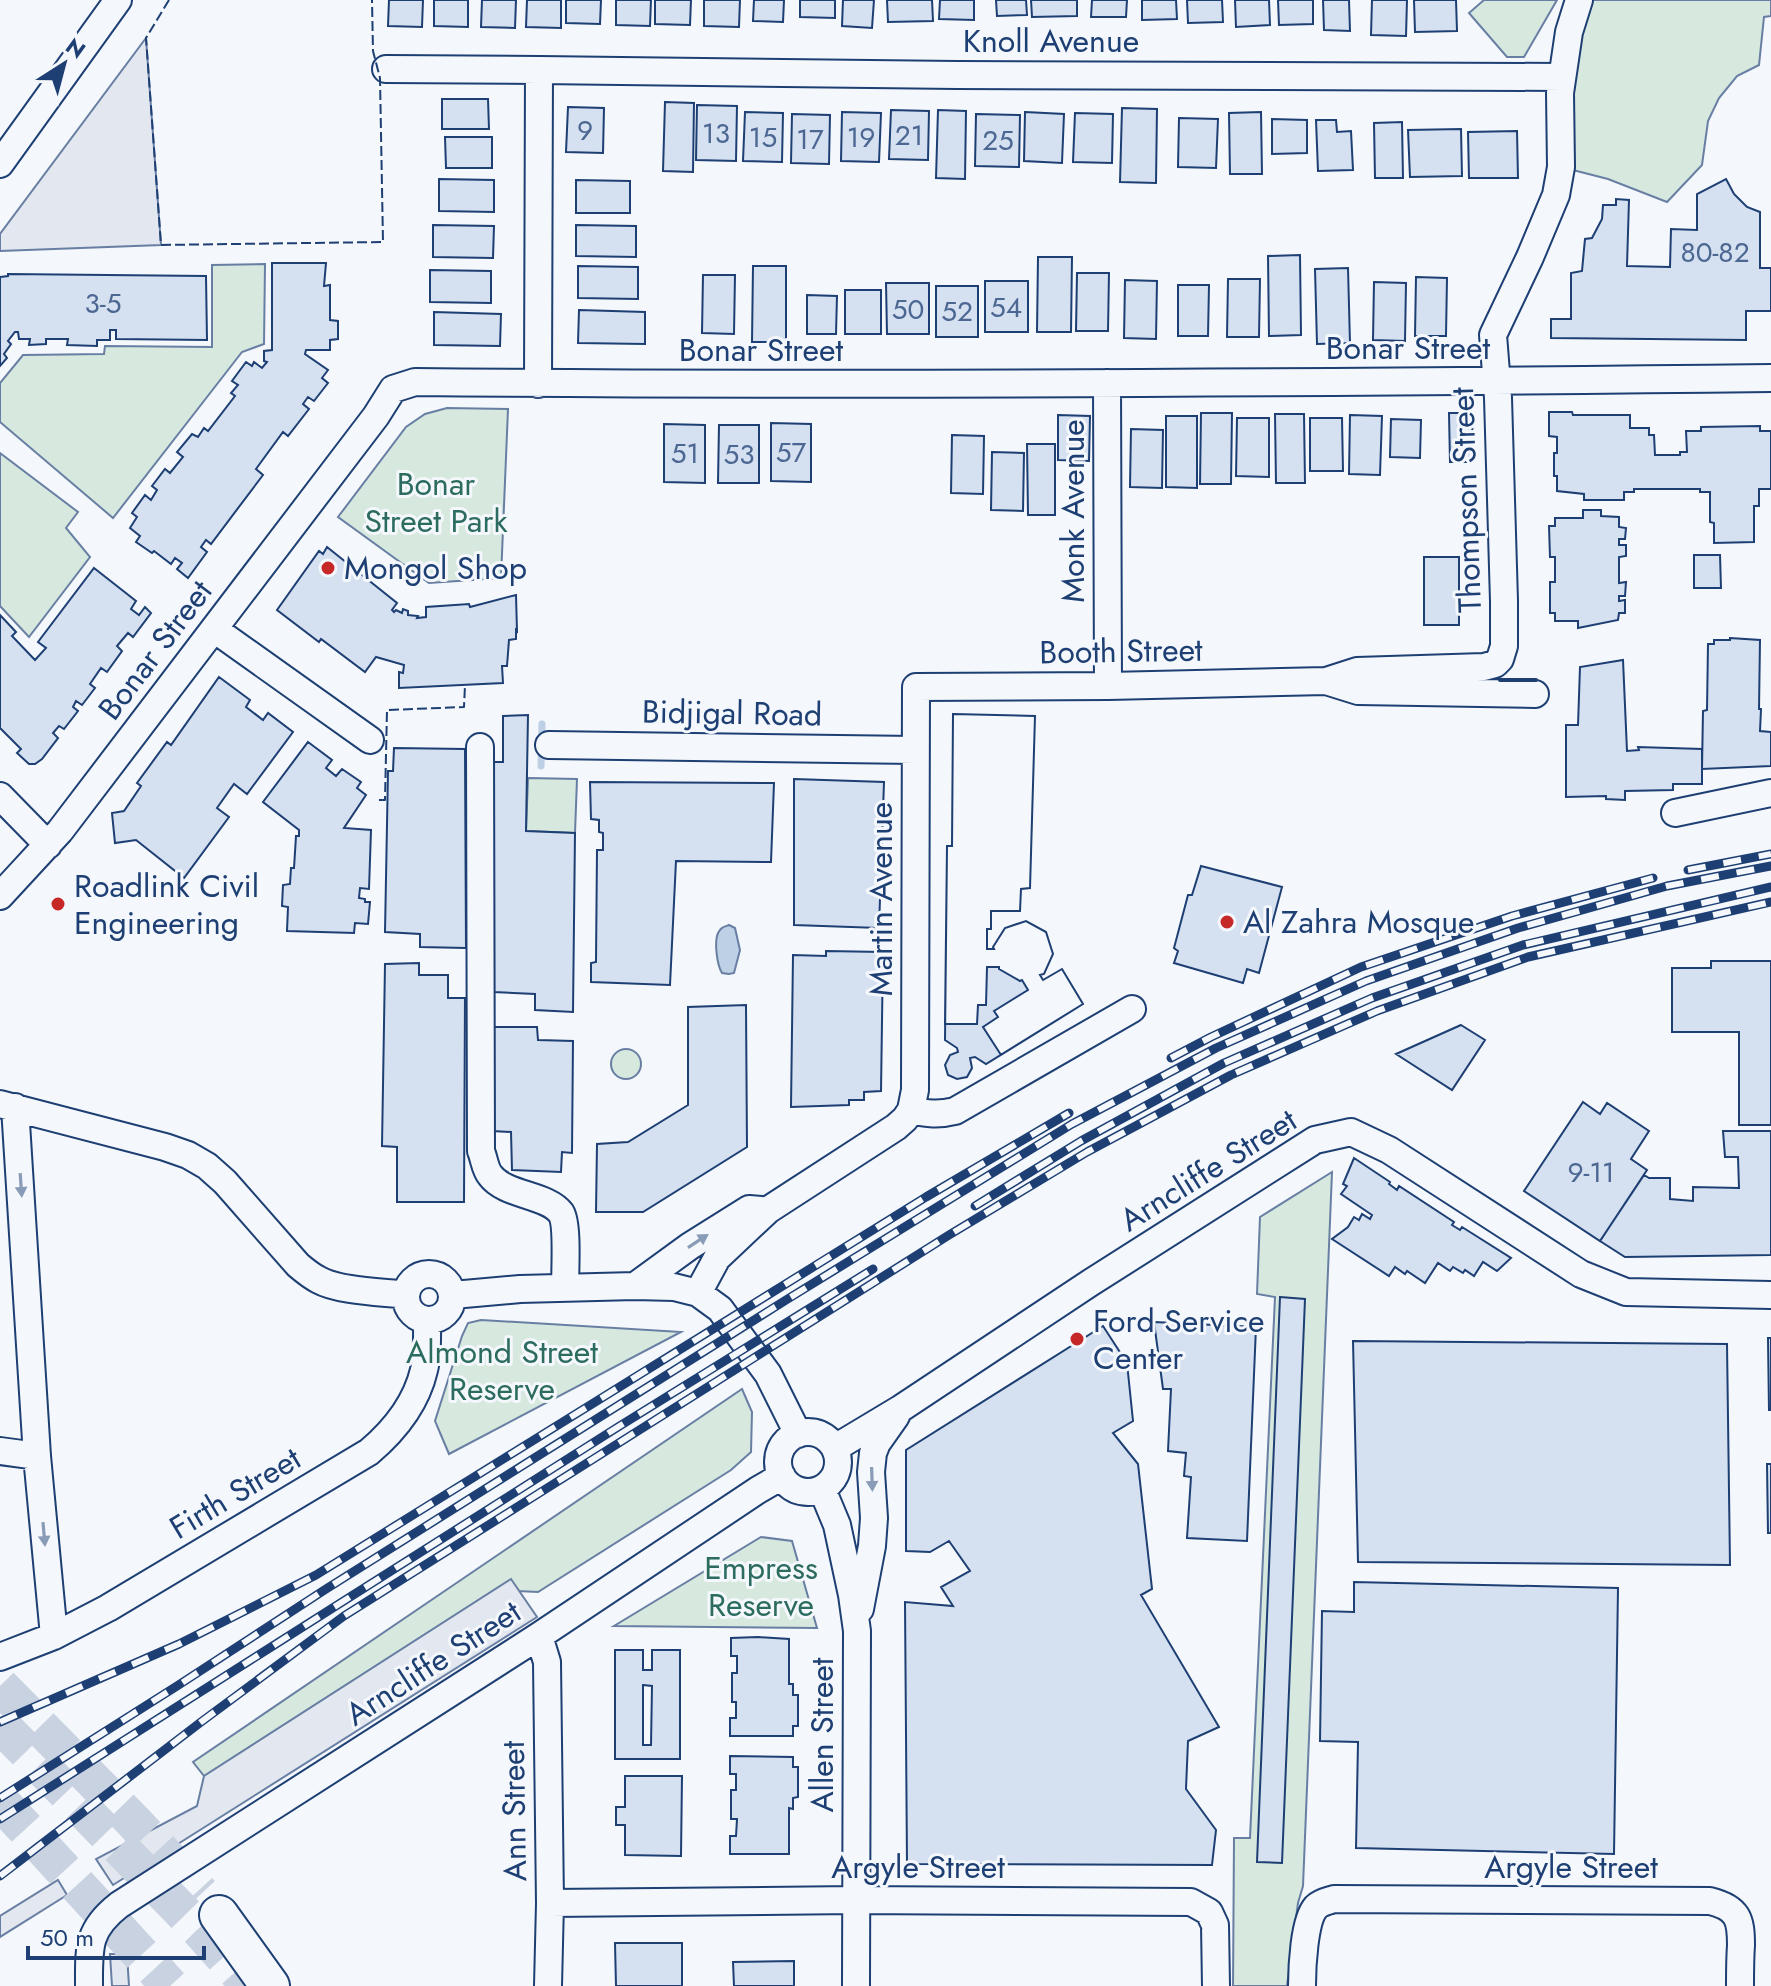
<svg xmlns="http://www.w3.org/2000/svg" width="1771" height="1986" font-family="Jost,sans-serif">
<rect width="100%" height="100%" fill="#f4f7fb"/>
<path fill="#d7e8df" stroke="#687fa3" stroke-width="2" d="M1484 0H1557L1524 57H1507L1469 13Z
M1579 0H1771V16L1764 17 1759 65 1737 76 1719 98 1708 121 1702 165 1667 202 1608 179 1561 167Z
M265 264 264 344 242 352 113 518 0 422V383L23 355 104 354 105 346 212 347V265Z
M447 408 508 409 501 578 429 583 338 517 406 427 425 414Z
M0 453 78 512 66 528 90 557 29 637 0 606Z
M528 778 577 779 575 833 526 831Z
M611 1064a15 15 0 1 1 30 0a15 15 0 1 1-30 0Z
M1332 1172 1303 1886 1298 1903 1287 1986H1233L1234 1838H1250L1275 1297 1257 1294 1260 1217Z
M481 1320 681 1332 449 1454 435 1421 462 1336 468 1323Z
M742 1389 752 1412 751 1452 731 1470 538 1592 518 1591 510 1580 204 1776 193 1762Z
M761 1537 792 1541 817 1628 614 1626Z"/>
<path fill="#e3e8f0" stroke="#687fa3" stroke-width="2" d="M146 38 161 245 0 251V234Z
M511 1579 537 1617 113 1885 96 1859 197 1806 204 1776Z
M58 1880 67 1895 0 1937V1916Z
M110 1954H127L129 1986H112Z"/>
<path fill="#bed0e5" stroke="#687fa3" stroke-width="2" d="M729 925 735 928 740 950 734 973 729 974 722 973C717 965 714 942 718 933 721 927 724 927 729 925Z"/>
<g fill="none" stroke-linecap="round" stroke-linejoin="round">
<path stroke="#bed0e5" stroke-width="7" d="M541 766 542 724"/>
</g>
<path fill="#d5e0f0" stroke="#1d3f73" stroke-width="2" fill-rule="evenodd" d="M389 0H423L422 27 388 26Z
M434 0H468V27L434 26Z
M482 0H516L515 28 481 27Z
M527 0H561V28L526 27Z
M566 0H601L600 24 566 23Z
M616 0H651L650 26 616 25Z
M655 0H691L690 25 655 24Z
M704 0H740L739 27 704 26Z
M754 0H784L783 22 753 21Z
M800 0H835V18L800 17Z
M843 0H874L872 28 842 26Z
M887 0H932L933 21 888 22Z
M940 0H974V20L939 19Z
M996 0H1026L1027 15 997 16Z
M1031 0H1077V16L1032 17Z
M1092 0H1127L1126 17H1091Z
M1142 0H1176L1177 19 1142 20Z
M1187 0H1222L1223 22 1188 23Z
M1235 0H1269L1270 25 1236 27Z
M1278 0H1313V24L1279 25Z
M1323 0H1349L1350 31 1324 30Z
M1372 0H1407L1406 36 1371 35Z
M1414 0H1456L1457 31 1415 32Z
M442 99H488L489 129H442Z
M665 102 694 103 693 172 663 171Z
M697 105 737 106 736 161 696 160Z
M568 107 604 108 603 153 566 152Z
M1122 108 1157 109 1156 183 1120 182Z
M891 110 929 111 928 160 889 159Z
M938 110 966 111 965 179 936 178Z
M745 112 783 113 782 162 743 161Z
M842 112 881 113 879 162 841 161Z
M1025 112 1064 114 1062 163 1024 161Z
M1261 112 1262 174H1230L1229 113Z
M1075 113 1113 114 1112 163 1073 162Z
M792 114 830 115 829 164 791 163Z
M976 114 1020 115 1019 167 975 166Z
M1179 118 1218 119 1216 168 1178 167Z
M1272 119 1307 120V153L1272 154Z
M1316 120H1336L1337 132 1351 131 1353 170 1318 171Z
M1402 122 1403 178H1375L1374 123Z
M1461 129 1462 176 1410 177 1408 130Z
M1517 131 1518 178H1469L1468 132Z
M445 137H492V168H446Z
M439 179 494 180V212L439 211Z
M1726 179 1734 194 1747 207 1760 212V268H1771V311H1746V340L1551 338V319H1571V273L1582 271 1585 239 1592 238 1602 219 1603 205H1616V199L1629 200 1627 266 1670 267 1671 229 1697 230V194Z
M576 180 630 181V213H576Z
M433 225 494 226 493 258 433 257Z
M576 225 636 226V257L576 256Z
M1300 255 1301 335 1269 336 1268 256Z
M1038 257H1072L1071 332H1037Z
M272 263H326L324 286 330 285V320L338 321V339L330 340V350H306L305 354 328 370 322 378 328 383 314 401 308 397 303 404 309 409 288 436 283 432 256 469 263 475 211 544 206 540 201 547 207 552 188 578 177 569 182 563 175 558 171 564 154 551 152 553 136 542 140 536 130 528 137 517 132 513 145 495 151 500 157 490 152 486 165 469 170 473 183 457 177 452 192 434 198 437 204 428 208 431 235 396 231 393 238 385 232 381 246 362 252 366 254 362 262 368 267 362 264 361V351L272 350Z
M578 266 638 267V299L578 298Z
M753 266H786V342H752Z
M1348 268 1350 343 1317 344 1315 269Z
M430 270 491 271V303L430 302Z
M1077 273H1109L1108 331H1076Z
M8 274 206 276 207 340 116 339V330H110V340H97V346L67 345 68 339H46V344L29 345 30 339H19L18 332H15L8 341 11 344 4 354 7 358 0 366V277L8 276Z
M703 275H735L734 334 702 333Z
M1416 277 1447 278 1446 336H1415Z
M1228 279H1260L1259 337H1227Z
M1125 280 1157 281 1156 339 1124 338Z
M985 281H1028V332H985Z
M1374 282 1406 283 1405 341 1373 340Z
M886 283H929V334H887Z
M1178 285H1209L1208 336H1178Z
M936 286H978V337H936Z
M845 290H881V334H845Z
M807 295 837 296 836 334H807Z
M579 310 645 312V344L578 343Z
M434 312 501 314 500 346 434 345Z
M1549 412H1572L1573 415H1630V428H1649V435H1654L1655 455H1680V452H1687L1686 431H1701V427L1760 426V431H1771V489H1759V506H1754V542L1714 543V523L1710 522V492H1700V489H1634V492H1624V500H1584V494L1557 491V476H1554V453H1557V437L1549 436Z
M1201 413H1232L1231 484H1200Z
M1449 413H1472L1473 462H1450Z
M1275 414H1304L1305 483H1276Z
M1058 415 1090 416 1089 461 1058 460Z
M1350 415 1382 416 1380 475 1349 474Z
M1166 416H1197V488L1166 487Z
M1237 418H1269V477L1236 476Z
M1310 418H1342L1343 471H1310Z
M1391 419 1421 420 1420 458 1390 457Z
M771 423 811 424V482L771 481Z
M664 424 705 425V483L664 482Z
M719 425H759V483H718Z
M1131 429 1163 430 1162 488 1130 487Z
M952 435 984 436 983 494 951 493Z
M1027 444H1055V515H1028Z
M992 452 1024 453 1023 511 991 510Z
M1583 510H1601V516L1619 517V527L1626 528 1625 539H1619V545H1626V556L1619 557V583L1626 582 1625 596H1619V601L1625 600V613H1619L1618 620 1578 628V621H1555V613H1550V582H1555V557H1550L1549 526H1555V518H1583Z
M327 547 397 603 392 610 394 612 396 610 402 613 403 609 408 611V615L418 616 417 618 426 617V607L469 604 470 607 516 595 517 631 516 630V639L509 640 507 666H502L503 683 399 688V672L403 673 404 665 376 657 365 672 321 639 319 642 277 610 319 551 323 554Z
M1694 555H1720L1721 588H1694Z
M1424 557H1459V625H1424Z
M94 568 136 601 131 609 139 615 145 607 151 613 133 637 128 633 117 646 122 651 107 672 101 668 90 684 95 688 82 705 76 701 73 707 78 711 64 729 59 726 53 733 58 738 42 759 35 764H29L17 753 21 749 0 728V615L16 632 12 636 35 660 46 648 38 642Z
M1730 638 1760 640 1759 709H1761L1760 731 1771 732V766L1702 769 1703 711 1707 710 1708 644H1714V640H1730Z
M1623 660 1627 751 1639 750 1638 747 1702 749V784H1673V790L1625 791V800L1606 799V796L1566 797V725H1578L1580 667Z
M219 677 250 700 246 707 263 720 268 713 293 732 247 794 234 784 217 808 229 817 184 878 136 840 115 843 112 813 124 811 141 786 137 783 167 742 171 745Z
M953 714 1035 716 1030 888 1021 889 1020 911H991V929H987V949H994L993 947 1005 928 1026 921 1046 932 1053 954 1044 974 1040 975 1043 980 1062 969 1083 1004 986 1064 975 1057 970 1058 972 1068 967 1077 957 1079 948 1075 945 1065 950 1055 958 1052 957 1048 945 1040 947 846H952Z
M953 714 1035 716 1030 888 1021 889 1020 911H991V929H987V949H994L993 947 1005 928 1026 921 1046 932 1053 954 1044 974 1040 975 1043 980 1062 969 1083 1004 1001 1055 983 1027 998 1017 994 1011 1028 990 1022 980 1020 981 999 969V967H987L986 1005H978L977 1024H945L947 846H952Z
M528 715 526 831 575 833 573 1012 535 1010V994L493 992 494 762H503V716Z
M308 742 332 760 326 768 336 776 342 769 361 782 357 788 366 795 344 828 371 830 369 889 360 888 359 898 365 899V902H370L368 924 355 923 354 933 287 931 288 907 282 906 283 885 290 884 291 868H294L296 836H299V830L263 802Z
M394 748 465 749 466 948 420 947V934L385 932 388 771H393Z
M794 779 884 782 879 928 794 925Z
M590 782 774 783 771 862 676 861 670 985 591 982V963L596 962 597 850H603V833L599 832V820L591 819Z
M1201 866 1282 887 1259 973 1247 969 1243 983 1174 963 1178 951 1174 948 1188 895H1192Z
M826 951 883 952 881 1091 864 1092V1100H849V1105L791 1107 793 955 826 956Z
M1711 961H1771V1125H1739V1032H1672V968H1711Z
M419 963V975H448V998H465L464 1202H397V1147L382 1146 385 964Z
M746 1005 747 1147 643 1212H596L597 1144 628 1142 688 1105V1007Z
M1461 1025 1485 1040 1452 1090 1396 1054Z
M493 1027H537L538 1040 573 1041 572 1153 562 1152 561 1172 512 1170 511 1132 492 1131Z
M1583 1102 1600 1114 1607 1103 1649 1131 1631 1159 1647 1170 1600 1241 1524 1191Z
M1723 1131H1771V1255L1625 1257 1600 1241 1644 1175 1649 1178H1670V1199L1693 1201V1187L1739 1188 1738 1157H1725Z
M1354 1158 1390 1182 1389 1184 1397 1190 1399 1186 1454 1222 1452 1225 1460 1230 1462 1227 1511 1258 1497 1271 1483 1262 1474 1276 1465 1270 1463 1273 1453 1267 1450 1271 1438 1263 1425 1283 1407 1271 1405 1274 1395 1267 1389 1276 1332 1239 1348 1227 1354 1217 1359 1220 1362 1214 1370 1219 1372 1215 1341 1194 1347 1186 1343 1184Z
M1280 1297 1305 1299 1282 1863 1257 1862Z
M1154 1322 1256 1327 1247 1541 1187 1538 1191 1477 1184 1476 1186 1453 1168 1451 1171 1389H1163Z
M1103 1326 1127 1363 1133 1421 1113 1433 1138 1464 1152 1589 1141 1595 1219 1727 1188 1741 1186 1789 1216 1830 1212 1865 907 1864 905 1602 953 1606 941 1587 970 1571 949 1541 930 1552 906 1551V1450Z
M1768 1338H1771V1410H1769Z
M1353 1341 1727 1344 1730 1565 1358 1562Z
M1767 1464H1771V1533H1768Z
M1354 1582 1618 1588 1614 1854 1356 1848 1358 1742 1320 1741 1322 1611 1354 1612Z
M758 1637 789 1639V1684H793V1695H798V1726H793V1736H730V1718H736V1702H732V1673H737V1656H731V1638Z
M615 1650H643V1670H652V1650H680V1759H615ZM643 1685 652 1686 651 1745H643Z
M730 1756 793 1757V1767H798V1797L793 1798V1809L789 1808V1854H730V1836H736L737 1819H731V1790H736V1774H730Z
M625 1776H682L681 1856 625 1855V1825H616V1807H625Z
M615 1943H682V1986H616Z
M794 1961V1986H734L733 1962Z"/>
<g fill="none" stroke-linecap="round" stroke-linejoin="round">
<path stroke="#c9d2e0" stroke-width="38" stroke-dasharray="38 19" stroke-linecap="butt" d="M0 1686 134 1822 201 1894
M0 1724 200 1930 250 1986
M0 1801 170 1986"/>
<defs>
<path id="minor" d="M386 69 539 70
M0 164 118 0
M1107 383 1108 686
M538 384 539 70 957 75 1562 77
M214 629 370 740
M1326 681 1358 691 1535 694
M549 745 915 750
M480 747 481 1151C484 1158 485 1169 490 1175 505 1196 547 1194 561 1213 568 1224 565 1272 565 1288
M0 796 48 845
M1675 813 1771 793
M0 896 60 831 376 416 393 389 415 382C867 386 1319 383 1771 378
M0 1104 165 1147 188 1155 207 1166 225 1182 298 1265C305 1271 311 1276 319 1280 339 1291 382 1292 406 1295
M15 1107 37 1456 54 1636
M911 1110 915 1090 916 687 1108 686 1326 681 1357 671 1484 667 1495 664 1500 659 1504 646V601L1498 398 1493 335 1530 257 1556 195 1561 167 1560 93 1569 32 1579 0
M406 1297a23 23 0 1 1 46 0a23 23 0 1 1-46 0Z
M635 1286 690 1246 749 1209 761 1210
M698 1293 717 1258 768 1210 896 1127 905 1119 911 1110C927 1114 939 1115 955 1111L1132 1009
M453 1295 520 1289 635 1286 674 1287 698 1293 720 1309 768 1374 798 1434
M778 1462a30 30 0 1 1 60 0a30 30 0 1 1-60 0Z
M835 1448 900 1409 1090 1283 1315 1140 1351 1132 1389 1150 1581 1274 1626 1292 1771 1295
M0 1451 37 1456
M822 1489 837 1525 852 1595 857 1631 856 1986
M860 1609 872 1546 874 1518 871 1472 873 1453 877 1443 896 1416
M539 1636 547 1662 550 1903 548 1986
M0 1657 54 1636 108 1608 369 1452C395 1430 416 1404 424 1370 428 1355 427 1337 427 1320
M550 1903 855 1900 1191 1902 1209 1912 1215 1925 1216 1986
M89 1986C89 1948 87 1930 119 1905L539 1636 758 1490 782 1476
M1302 1986C1302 1968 1304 1920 1316 1907 1321 1902 1328 1901 1334 1899L1710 1901C1738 1908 1741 1919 1741 1945 1740 1959 1740 1972 1740 1986"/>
<path id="highway" d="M219 1915 270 1986"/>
</defs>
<use href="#minor" stroke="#1d3f73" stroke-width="30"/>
<use href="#highway" stroke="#1d3f73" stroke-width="42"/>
<use href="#minor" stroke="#f4f7fb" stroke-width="26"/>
<use href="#highway" stroke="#f4f7fb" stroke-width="38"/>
<defs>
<path id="rail" d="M1688 870 1771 854
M1171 1058 1211 1037 1361 967 1512 916 1653 878
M975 1206 1081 1141 1224 1063 1372 998 1523 945 1771 887
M0 1722 179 1644 316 1575 926 1197 1069 1113
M0 1798 177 1686 326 1589 786 1300 1072 1124 1216 1048 1366 981 1518 928 1667 886 1771 866
M0 1819 618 1427 873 1269
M0 1876 201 1722 344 1616 949 1235 1087 1152 1231 1075 1377 1011 1528 957 1771 902"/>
</defs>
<use href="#rail" stroke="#1d3f73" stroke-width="9"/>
<use href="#rail" stroke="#f4f7fb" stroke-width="6" stroke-dasharray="18" stroke-linecap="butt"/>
<path stroke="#1d3f73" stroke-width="2" stroke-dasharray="10 4" stroke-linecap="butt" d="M169 0 146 38 161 245 383 242 380 78 373 51 372 0
M379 800H385L387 710 464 707 465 685"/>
<path stroke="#1d3f73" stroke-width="4" d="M1500 680H1536"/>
</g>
<defs><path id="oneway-solid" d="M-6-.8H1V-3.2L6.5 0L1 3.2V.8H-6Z" transform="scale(2)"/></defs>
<g fill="#889bb7">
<use href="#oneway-solid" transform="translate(21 1185) rotate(86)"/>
<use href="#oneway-solid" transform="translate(698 1241) rotate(-33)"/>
<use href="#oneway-solid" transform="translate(872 1479) rotate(88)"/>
<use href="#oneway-solid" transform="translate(44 1534) rotate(85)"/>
</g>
<g fill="#c62828" stroke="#f4f7fb" stroke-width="3">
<circle cx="328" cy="568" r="8"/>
<circle cx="58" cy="904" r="8"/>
<circle cx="1227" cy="922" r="8"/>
<circle cx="1077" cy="1339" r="8"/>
</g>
<g text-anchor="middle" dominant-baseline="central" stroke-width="6" stroke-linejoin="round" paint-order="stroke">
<g font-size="28" fill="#4b6792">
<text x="585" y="130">9</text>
<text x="716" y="133">13</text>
<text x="909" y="135">21</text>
<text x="763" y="137">15</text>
<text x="861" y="137">19</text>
<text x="810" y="139">17</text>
<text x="998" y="140">25</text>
<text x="1715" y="252">80-82</text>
<text x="103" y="303">3-5</text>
<text x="1006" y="307">54</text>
<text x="908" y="309">50</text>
<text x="957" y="311">52</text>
<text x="791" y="452">57</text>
<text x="685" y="453">51</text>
<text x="739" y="454">53</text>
<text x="1591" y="1172">9-11</text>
</g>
<g font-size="32" fill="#1d3f73" stroke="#f4f7fb">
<text x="1051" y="41">Knoll Avenue</text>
<text x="1408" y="348">Bonar Street</text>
<text x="761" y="350">Bonar Street</text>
<text transform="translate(1466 500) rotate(-92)">Thompson Street</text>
<text transform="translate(1073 511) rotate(-90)">Monk Avenue</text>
<text transform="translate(155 650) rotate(-53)">Bonar Street</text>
<text transform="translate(1121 651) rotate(-1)">Booth Street</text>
<text transform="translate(732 713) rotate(1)">Bidjigal Road</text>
<text transform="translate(881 899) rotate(-90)">Martin Avenue</text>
<text transform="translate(1208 1170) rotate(-32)">Arncliffe Street</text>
<text transform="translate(235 1493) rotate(-31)">Firth Street</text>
<text transform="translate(433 1663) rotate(-33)">Arncliffe Street</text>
<text transform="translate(822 1735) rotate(-90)">Allen Street</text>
<text transform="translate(514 1811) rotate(-91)">Ann Street</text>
<text x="918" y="1867">Argyle Street</text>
<text x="1571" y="1867">Argyle Street</text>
</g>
<g font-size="32" fill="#2c6c60" stroke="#f4f7fb">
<text x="436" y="484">Bonar<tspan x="436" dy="37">Street Park</tspan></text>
<text x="502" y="1352">Almond Street<tspan x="502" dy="37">Reserve</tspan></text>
<text x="761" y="1568">Empress<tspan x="761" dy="37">Reserve</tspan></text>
</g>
<g font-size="32" fill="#1d3f73" stroke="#f4f7fb" text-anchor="start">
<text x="344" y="568">Mongol Shop</text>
<text x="74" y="886">Roadlink Civil<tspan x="74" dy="37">Engineering</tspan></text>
<text x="1243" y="922">Al Zahra Mosque</text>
<text x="1093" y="1321">Ford Service<tspan x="1093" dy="37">Center</tspan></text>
</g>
</g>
<g transform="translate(64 64) rotate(36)" stroke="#f4f7fb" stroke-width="6" paint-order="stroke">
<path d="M0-6L14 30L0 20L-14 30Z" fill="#1d3f73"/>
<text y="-12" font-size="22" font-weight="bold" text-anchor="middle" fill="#1d3f73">N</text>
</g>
<path d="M28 1946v12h176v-12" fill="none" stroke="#1d3f73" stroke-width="4"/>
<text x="40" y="1946" font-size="24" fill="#1d3f73" stroke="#f4f7fb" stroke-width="6" paint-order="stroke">50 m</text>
</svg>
